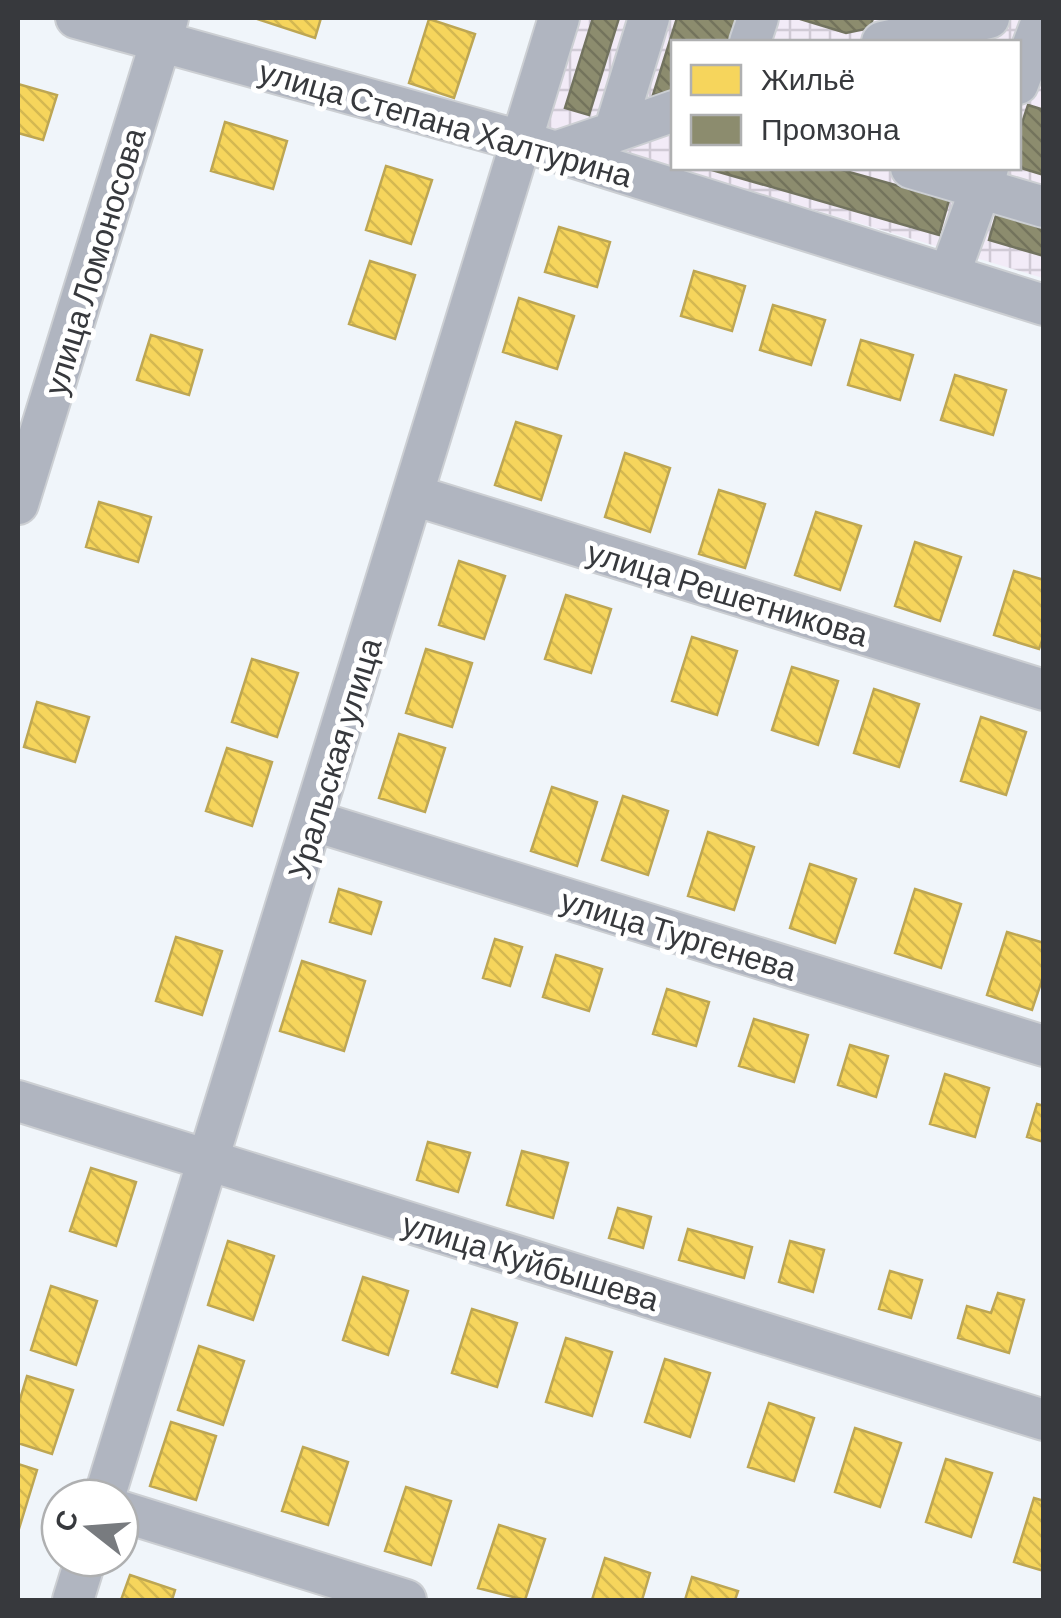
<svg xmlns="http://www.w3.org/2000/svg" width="1061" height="1618" font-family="Barlow,sans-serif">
<defs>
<pattern id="industrial-grid" width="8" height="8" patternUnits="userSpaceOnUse" patternTransform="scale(2.5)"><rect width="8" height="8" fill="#f2ebf7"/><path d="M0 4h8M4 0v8" fill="none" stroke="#d0cad5"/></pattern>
<pattern id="homes-back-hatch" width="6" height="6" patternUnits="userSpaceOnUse" patternTransform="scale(2.5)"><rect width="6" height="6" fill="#f6d55c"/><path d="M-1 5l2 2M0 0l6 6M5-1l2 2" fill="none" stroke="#d4b851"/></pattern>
<pattern id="industry-back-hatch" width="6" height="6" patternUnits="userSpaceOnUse" patternTransform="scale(2.5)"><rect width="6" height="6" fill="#8c8c6e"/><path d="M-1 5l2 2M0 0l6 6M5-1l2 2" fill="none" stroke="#73735c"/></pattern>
</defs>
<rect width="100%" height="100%" fill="#f0f5fa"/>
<path fill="url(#industrial-grid)" d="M572 18H1043V278L674 168H1018V42H674V167L540 127Z"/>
<path fill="url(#homes-back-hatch)" stroke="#bda653" stroke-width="2.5" d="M254 18H321L315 38Z
M429 19 475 34 454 98 409 83Z
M18 84 57 95 43 140 18 133Z
M225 122 287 141 273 189 211 171Z
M386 166 432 180 411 244 366 230Z
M559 227 610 242 597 287 545 272Z
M370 261 415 275 395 339 349 324Z
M694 271 745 286 732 331 681 316Z
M519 298 574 316 557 369 503 352Z
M773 305 825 320 811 365 760 350Z
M151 335 202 350 189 395 137 380Z
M861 340 913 355 900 400 848 385Z
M955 375 1006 390 993 435 941 420Z
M516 422 561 436 541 500 495 485Z
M625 453 670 468 650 532 605 517Z
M719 490 765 504 745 568 699 554Z
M99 502 151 517 138 562 86 547Z
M816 512 861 526 840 590 795 575Z
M915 542 961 557 940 621 895 606Z
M459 561 505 576 484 639 439 625Z
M1014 571 1044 580V635L1039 649 994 635Z
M566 595 611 609 591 673 545 659Z
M692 637 737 651 717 715 672 701Z
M426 649 472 663 452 727 406 713Z
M252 659 298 673 277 737 232 722Z
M792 667 838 681 818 745 772 730Z
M874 689 919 704 899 767 854 753Z
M37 702 89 717 75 762 24 747Z
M981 717 1026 732 1006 795 961 781Z
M399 734 445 748 425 812 379 798Z
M227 748 272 762 252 826 206 811Z
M552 787 597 802 577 866 531 851Z
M623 796 668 811 648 875 602 860Z
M708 832 754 847 734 910 688 896Z
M810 864 856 879 835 943 790 928Z
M339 889 381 902 371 934 330 922Z
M915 889 961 904 941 968 895 953Z
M1007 932 1044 943V974L1032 1010 987 995Z
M176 937 222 951 202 1015 156 1001Z
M495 939 522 947 510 986 483 978Z
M556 955 602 969 589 1011 543 997Z
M302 961 365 981 344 1051 280 1031Z
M667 989 709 1002 696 1046 653 1034Z
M754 1019 808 1035 794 1082 739 1066Z
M850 1045 888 1056 876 1097 838 1085Z
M945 1074 989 1088 975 1137 930 1124Z
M1037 1104 1044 1106V1142L1027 1137Z
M428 1142 470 1153 458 1192 417 1180Z
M522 1151 568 1163 553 1218 507 1205Z
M91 1168 136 1182 116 1246 70 1231Z
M618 1208 651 1217 643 1248 609 1238Z
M688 1229 752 1247 744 1278 679 1260Z
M228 1241 274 1256 253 1320 208 1305Z
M790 1241 824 1250 813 1292 779 1282Z
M890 1271 922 1280 911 1318 879 1309Z
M363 1277 408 1291 388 1355 343 1340Z
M51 1286 97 1301 76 1365 31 1350Z
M998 1293 1024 1300 1009 1353 958 1338 967 1306 991 1313Z
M472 1309 517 1323 497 1387 452 1373Z
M566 1338 612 1352 592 1416 546 1402Z
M199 1346 244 1361 223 1425 178 1410Z
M665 1359 710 1373 690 1437 645 1422Z
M27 1376 73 1390 52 1454 18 1443V1406Z
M769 1403 814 1418 794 1481 748 1467Z
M171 1422 216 1436 196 1500 150 1486Z
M855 1428 901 1443 880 1507 835 1492Z
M303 1447 348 1462 328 1525 282 1511Z
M946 1459 992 1473 971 1537 926 1522Z
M18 1464 37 1470 18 1532Z
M406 1487 451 1501 431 1565 385 1551Z
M1034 1498 1044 1501V1571L1014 1562Z
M499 1525 545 1539 525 1600 478 1588Z
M605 1558 650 1573 642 1600H592Z
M130 1575 175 1590 172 1600H121Z
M692 1577 738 1591 735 1600H685Z"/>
<path fill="url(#industry-back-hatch)" stroke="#72735f" stroke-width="2.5" d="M593 18H619L589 115 565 108Z
M677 18H738L730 42H674V91L653 95Z
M797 18H873L870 28 846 33Z
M1028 105 1044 110V175L1018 167V135Z
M705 168H835L949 200 939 235Z
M997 212 1044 226V256L989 240Z"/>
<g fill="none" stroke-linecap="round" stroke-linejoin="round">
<defs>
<path id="minor" d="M76 18 521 141 1044 305
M750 42 758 18
M882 42 989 18
M1018 84 1043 18
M614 132 674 111
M555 152 614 132 649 18
M911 168 1044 207
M949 275 988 168
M413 495 1044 690
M18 504 168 18
M314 821 1044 1046
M18 1101 1044 1420
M104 1498 559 18
M120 1511 406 1600
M73 1600 86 1558"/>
</defs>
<use href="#minor" stroke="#cccfd3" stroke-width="44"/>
<use href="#minor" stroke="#b0b5c0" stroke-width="40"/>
</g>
<g text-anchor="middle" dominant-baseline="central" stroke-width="10" stroke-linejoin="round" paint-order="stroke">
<g font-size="32" fill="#37393d" stroke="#fff">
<text transform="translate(446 122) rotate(16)">улица Степана Халтурина</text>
<text transform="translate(93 261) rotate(-73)">улица Ломоносова</text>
<text transform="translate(728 592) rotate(17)">улица Решетникова</text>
<text transform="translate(333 758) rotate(-73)">Уральская улица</text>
<text transform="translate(679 933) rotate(17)">улица Тургенева</text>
<text transform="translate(531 1260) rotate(17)">улица Куйбышева</text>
</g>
</g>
<rect width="1061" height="1618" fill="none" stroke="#37393d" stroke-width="40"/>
<rect x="671" y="40" width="350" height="130" fill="#ffffff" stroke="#afb0b1" stroke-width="2.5"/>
<rect x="691" y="65" width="50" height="30" fill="#f6d55c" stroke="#afb0b1" stroke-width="2.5"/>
<text x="761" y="90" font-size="30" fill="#37393d">Жильё</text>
<rect x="691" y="115" width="50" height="30" fill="#8c8c6e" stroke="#afb0b1" stroke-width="2.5"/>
<text x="761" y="140" font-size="30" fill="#37393d">Промзона</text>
<g transform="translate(90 1528) rotate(287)"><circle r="48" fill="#ffffff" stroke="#afb0b1" stroke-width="2.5"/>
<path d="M0-8L18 38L0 25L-18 38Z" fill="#787b7f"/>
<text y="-15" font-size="28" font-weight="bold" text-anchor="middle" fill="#37393d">С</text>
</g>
</svg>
